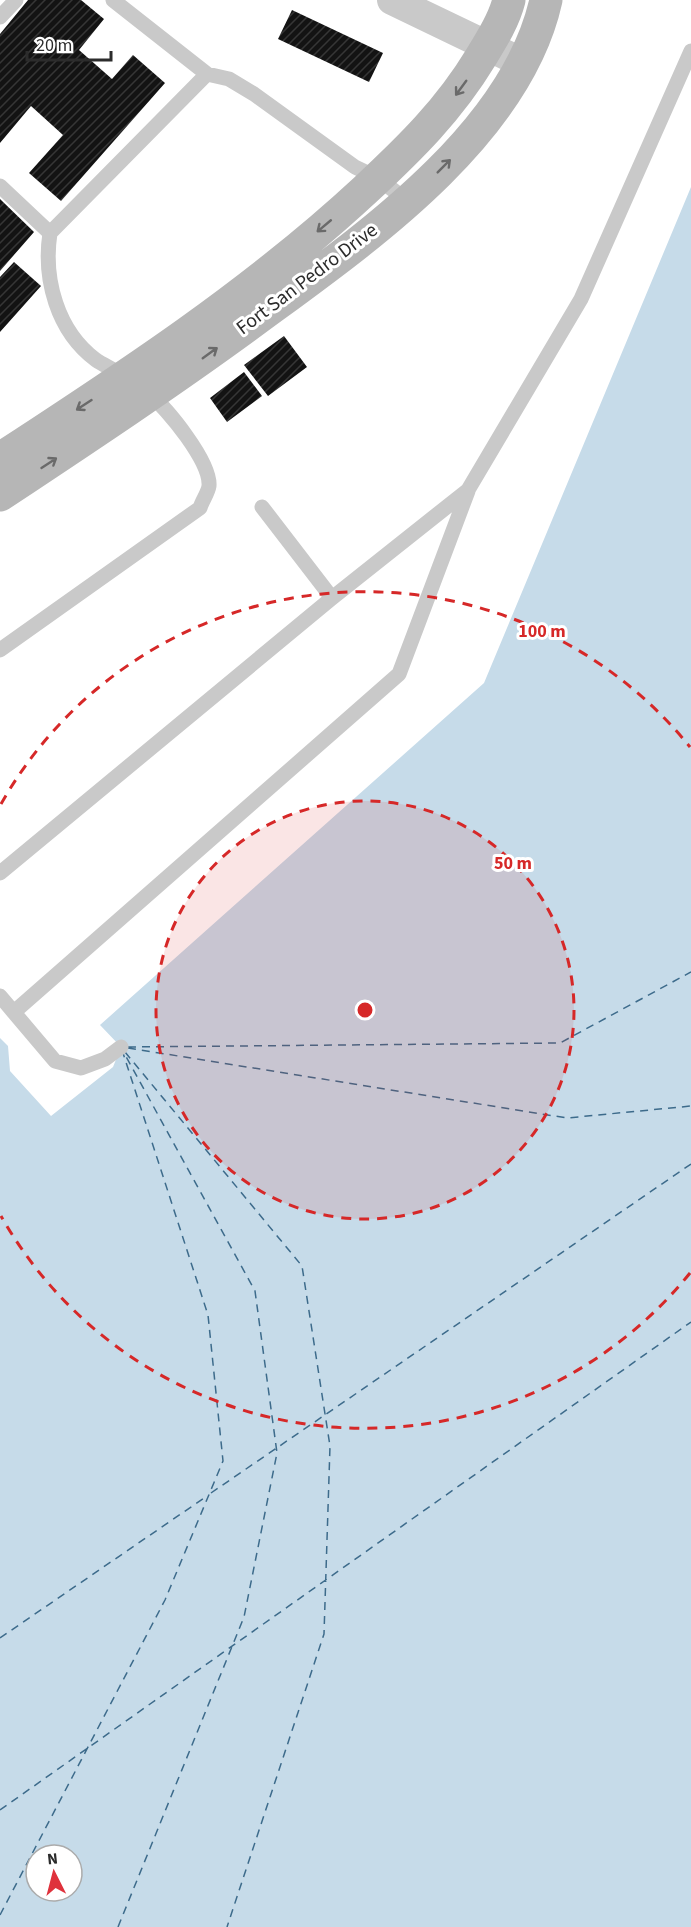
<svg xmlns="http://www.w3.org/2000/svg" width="691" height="1927" font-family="'Source Sans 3',sans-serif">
<defs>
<pattern id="building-hatch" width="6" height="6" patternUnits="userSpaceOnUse" patternTransform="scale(1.5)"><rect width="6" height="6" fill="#131313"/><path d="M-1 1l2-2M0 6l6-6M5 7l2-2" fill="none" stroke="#363636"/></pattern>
</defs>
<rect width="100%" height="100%" fill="#fff"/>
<path fill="#c6dbe9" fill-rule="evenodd" d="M691 187V1927H0V1038L8 1046 10 1071 51 1116 113 1067 121 1047 100 1025 484 683ZM36 1855H72V1891H36Z"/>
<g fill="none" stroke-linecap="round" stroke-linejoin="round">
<path stroke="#3d6b8b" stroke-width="1.5" stroke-dasharray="8 6" stroke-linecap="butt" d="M128 1047 560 1043 691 972
M128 1048 567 1118 691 1106
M125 1052 302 1266 330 1446 324 1634 227 1927
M211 1493 691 1164
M0 1638 207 1496
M0 1810 691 1322
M0 1915 165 1600 223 1461 208 1315 123 1053
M118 1927 244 1617 277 1453 255 1291 124 1053"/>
</g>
<path fill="url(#building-hatch)" d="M28 0H81L104 19 79 50 112 79 133 55 165 83 61 201 29 173 63 135 31 106 0 143V34Z
M292 10 383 53 369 82 278 39Z
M0 199 34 232 0 271Z
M14 262 41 286 0 332V277Z
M284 336 307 367 268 396 244 365Z
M244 372 262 396 227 422 210 398Z"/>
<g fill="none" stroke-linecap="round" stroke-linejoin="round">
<path stroke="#c9c9c9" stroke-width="15" d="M113 0 207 74 229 79 254 94 355 167 378 178 407 201
M0 17 16 0
M0 186 50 233
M124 377C116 370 105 366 96 360 57 331 43 279 50 233L207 74
M262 507 332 598
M0 650 200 508C202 501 208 493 209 486 211 462 167 408 149 394
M0 873 332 598 468 490 581 299 691 51
M0 996 55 1061 81 1068 105 1059 121 1047
M14 1012 399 674 468 491"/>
<path stroke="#c9c9c9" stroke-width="30" d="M392 0 523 63"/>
<path stroke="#b6b6b6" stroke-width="33" d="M0 459C126 377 254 293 365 190 410 148 449 110 481 57 492 39 504 20 509 0
M0 495C86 438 172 381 255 320 361 242 516 136 546 0"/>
</g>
<defs><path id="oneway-shaft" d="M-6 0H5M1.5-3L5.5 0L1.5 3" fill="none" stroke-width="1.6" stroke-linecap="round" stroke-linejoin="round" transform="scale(1.5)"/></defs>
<g stroke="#6a6a6a">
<use href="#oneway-shaft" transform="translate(461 88) rotate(126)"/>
<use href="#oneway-shaft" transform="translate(444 166) rotate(-45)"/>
<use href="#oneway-shaft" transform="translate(324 226) rotate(140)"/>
<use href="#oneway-shaft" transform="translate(210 353) rotate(-36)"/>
<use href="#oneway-shaft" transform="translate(84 405) rotate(147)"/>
<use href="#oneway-shaft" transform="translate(49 463) rotate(-33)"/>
</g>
<circle cx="365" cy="1010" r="209" fill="#d62828" fill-opacity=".12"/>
<g fill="none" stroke="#d62828" stroke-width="3" stroke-dasharray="10 8">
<circle cx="365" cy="1010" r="209"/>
<path d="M690 1273A418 418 0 0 1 1 1216M1 804A418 418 0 0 1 690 747"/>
</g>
<g text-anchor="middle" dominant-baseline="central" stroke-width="6" stroke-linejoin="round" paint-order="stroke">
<g font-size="20" fill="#2c2c2c" stroke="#fff">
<text transform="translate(307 279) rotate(-37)">Fort San Pedro Drive</text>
</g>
</g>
<circle cx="365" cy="1010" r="9" fill="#d62828" stroke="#fff" stroke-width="3"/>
<g font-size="18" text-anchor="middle" font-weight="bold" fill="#d62828" stroke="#fff" stroke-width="6" stroke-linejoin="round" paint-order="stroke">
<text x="542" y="637">100 m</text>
<text x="513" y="869">50 m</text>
</g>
<g transform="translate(54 1873) rotate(354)"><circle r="28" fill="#ffffff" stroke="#ababab" stroke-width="1.5"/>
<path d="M0-4.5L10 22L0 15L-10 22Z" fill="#df323c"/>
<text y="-9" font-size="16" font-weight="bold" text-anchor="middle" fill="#2c2c2c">N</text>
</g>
<path d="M27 51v9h84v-9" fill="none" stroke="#2c2c2c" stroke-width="3"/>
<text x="36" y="51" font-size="18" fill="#2c2c2c" stroke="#ffffff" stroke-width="4.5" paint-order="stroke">20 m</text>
</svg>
